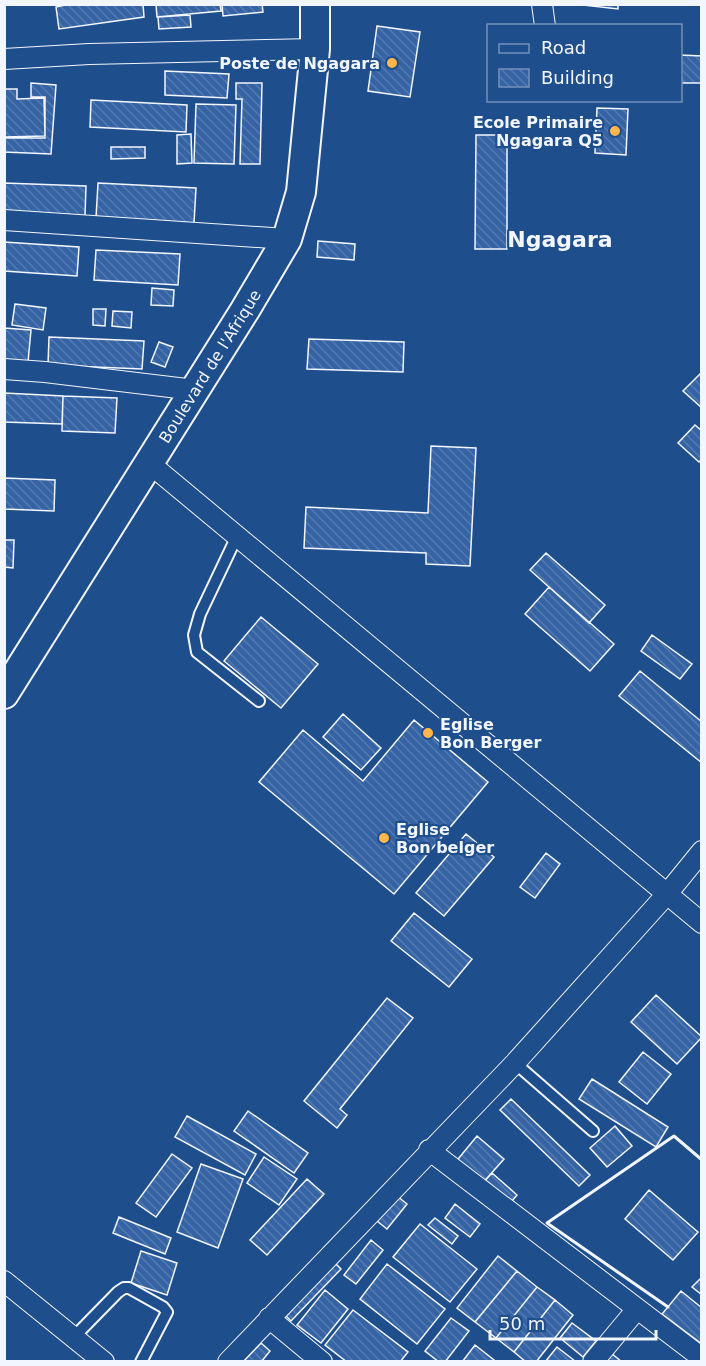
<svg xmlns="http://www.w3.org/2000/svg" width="706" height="1366" font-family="'DejaVu Sans',sans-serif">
<defs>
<pattern id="building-back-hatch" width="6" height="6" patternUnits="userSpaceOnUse" patternTransform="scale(1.5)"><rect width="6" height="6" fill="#3563a3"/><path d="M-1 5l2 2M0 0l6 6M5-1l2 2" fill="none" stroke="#537ab1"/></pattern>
</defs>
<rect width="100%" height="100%" fill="#1f4e8c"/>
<path fill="url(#building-back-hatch)" stroke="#f2f6ff" stroke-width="1.5" d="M70 4H143L144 17 59 29 56 7Z
M156 4H220L221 11 157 17Z
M222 4H262L263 12 223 16Z
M574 4H618V9Z
M190 15 191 27 159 29 158 17Z
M377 26 420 32 410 97 368 91Z
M680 55 702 56V83H680Z
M165 71 229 74 227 98 165 95Z
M31 83 56 85 51 154 4 152V138H45V97H31Z
M236 83H262L260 164H240L242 99H236Z
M4 89H17V99L44 98 45 136 4 137Z
M91 100 187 105 186 132 90 127Z
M196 104 236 105 234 164 194 163Z
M597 108 628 109 626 155 595 153Z
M191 134 192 163 177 164V135Z
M476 135H507V249H475Z
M111 147H145V158L111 159Z
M4 183 86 186 85 216 4 213Z
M98 183 196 188 194 223 96 218Z
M318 241 355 244 354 260 317 257Z
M4 242 79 247 77 276 4 271Z
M96 250 180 254 178 285 94 280Z
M152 288 174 290 173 306 151 305Z
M15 304 46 308 43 330 12 325Z
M93 309H106L105 326 93 325Z
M113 311 132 312 131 328 112 326Z
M4 328 31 330 28 362 4 360Z
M49 337 144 341 142 369 48 365Z
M309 339 404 342 403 372 307 369Z
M159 342 173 347 165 367 151 362Z
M702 372V408L683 391Z
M4 393 63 396 62 424 4 422Z
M63 396 117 398 115 433 62 431Z
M695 425 702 431V459L699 462 678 443Z
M431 446 476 448 470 566 426 564V553L304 548 306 507 428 513Z
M4 478 55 480 54 511 4 509Z
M4 540H14L13 568 4 567Z
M546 553 605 605 589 623 530 570Z
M549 587 614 644 590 671 525 614Z
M261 617 318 664 281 708 224 661Z
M652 635 692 664 680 679 641 651Z
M640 671 702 722V763L619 696Z
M343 714 381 748 361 770 323 737Z
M414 720 488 782 394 894 259 782 303 730 363 781Z
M466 834 494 857 444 916 416 893Z
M546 853 560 864 535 898 520 887Z
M414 913 472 959 449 987 391 941Z
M656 995 702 1037 677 1064 631 1022Z
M387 998 413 1018 340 1109 347 1115 337 1128 304 1101Z
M643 1052 671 1074 647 1104 619 1082Z
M592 1079 668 1127 656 1147 579 1099Z
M511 1099 590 1175 579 1186 500 1110Z
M248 1111 308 1153 294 1173 234 1131Z
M187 1116 256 1154 245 1175 175 1137Z
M615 1126 632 1146 607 1167 590 1148Z
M477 1136 504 1159 480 1186 454 1164Z
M172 1154 192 1168 156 1217 136 1203Z
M264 1157 297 1179 279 1205 247 1183Z
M201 1164 243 1179 218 1248 177 1232Z
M492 1173 517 1195 506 1208 480 1186Z
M307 1179 324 1194 267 1255 250 1240Z
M649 1190 698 1232 673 1260 625 1219Z
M397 1196 407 1204 387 1229 377 1221Z
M455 1204 480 1224 470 1237 445 1218Z
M119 1217 171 1238 165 1254 113 1233Z
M435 1218 458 1236 452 1244 428 1225Z
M420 1224 477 1269 450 1302 393 1257Z
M371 1240 383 1250 356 1284 344 1275Z
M141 1251 177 1263 167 1295 131 1283Z
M498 1256 517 1271 475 1322 457 1308Z
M335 1263 341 1269 291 1321 285 1315Z
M387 1264 445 1309 417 1344 360 1299Z
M517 1271 537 1287 496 1338 475 1322Z
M702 1277V1295L692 1287Z
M537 1287 555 1300 514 1352 496 1338Z
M325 1290 348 1309 321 1343 297 1325Z
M681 1291 702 1308V1344L662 1314Z
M555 1300 573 1315 536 1362H526L514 1352Z
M353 1310 408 1352 400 1362H347L325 1345Z
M451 1318 469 1331 445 1362H439L425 1351Z
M572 1323 596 1341 583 1357 560 1338Z
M261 1343 270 1351 261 1362H243Z
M475 1345 494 1360 493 1362H462Z
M557 1347 575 1361V1362H545Z
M611 1353 622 1362H605Z"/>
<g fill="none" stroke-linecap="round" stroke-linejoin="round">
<defs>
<path id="lane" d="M237 536 200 614 194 635 197 652 259 701
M515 1063 593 1131
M74 1337 118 1292 124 1288H129L163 1307 167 1312 141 1362"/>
<path id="street" d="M542 4 545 26
M4 59 89 54 315 49
M4 220 287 239
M4 369 45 372 195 390
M149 463 702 923
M429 1150 702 1358
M4 1281 104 1362
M269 1318 322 1362
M228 1362 515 1063 667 894 702 851
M593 1362 637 1309"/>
<g id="secondary">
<path id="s1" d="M4 694 245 310 287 239 301 192 315 49V4"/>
</g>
</defs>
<use href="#lane" stroke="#f2f6ff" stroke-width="14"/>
<use href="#street" stroke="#f2f6ff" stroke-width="22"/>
<use href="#secondary" stroke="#f2f6ff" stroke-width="32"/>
<use href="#lane" stroke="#1f4e8c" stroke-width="10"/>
<use href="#street" stroke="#1f4e8c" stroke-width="20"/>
<use href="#secondary" stroke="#1f4e8c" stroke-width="28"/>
<path stroke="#f2f6ff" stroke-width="3" d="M668 1307 547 1223 674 1136 702 1160"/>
</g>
<g fill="#ffb74d" stroke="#1f4e8c" stroke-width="2">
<circle cx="392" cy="63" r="6"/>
<circle cx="615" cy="131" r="6"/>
<circle cx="428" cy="733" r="6"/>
<circle cx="384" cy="838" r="6"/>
</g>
<g text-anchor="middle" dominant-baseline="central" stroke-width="4.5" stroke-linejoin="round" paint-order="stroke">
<g font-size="16" font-weight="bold" fill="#f2f6ff" stroke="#1f4e8c" text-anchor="end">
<text x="380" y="63">Poste de Ngagara</text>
<text x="603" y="122">Ecole Primaire<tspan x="603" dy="18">Ngagara Q5</tspan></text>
<text x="440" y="724" text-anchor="start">Eglise<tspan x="440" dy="18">Bon Berger</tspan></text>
<text x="396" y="829" text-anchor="start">Eglise<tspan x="396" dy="18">Bon belger</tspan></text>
</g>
<g font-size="16" fill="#f2f6ff" stroke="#1f4e8c">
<text stroke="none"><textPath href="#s1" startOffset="387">Boulevard de l'Afrique</textPath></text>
</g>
<g font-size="22" font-weight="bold" fill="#f2f6ff" stroke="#1f4e8c">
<text x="560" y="239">Ngagara</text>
</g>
</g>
<rect width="706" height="1366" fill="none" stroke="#f2f6ff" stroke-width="12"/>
<rect x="487" y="24" width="195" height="78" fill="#1f4e8c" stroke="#7391ba" stroke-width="1.5"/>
<rect x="499" y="44" width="30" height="9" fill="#1f4e8c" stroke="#7391ba" stroke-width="1.5"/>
<text x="541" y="54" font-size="18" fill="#f2f6ff">Road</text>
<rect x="499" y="69" width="30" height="18" fill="url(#building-back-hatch)" stroke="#7391ba" stroke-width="1.5"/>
<text x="541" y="84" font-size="18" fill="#f2f6ff">Building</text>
<path d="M490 1330v9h166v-9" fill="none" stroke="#f2f6ff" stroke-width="3"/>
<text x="499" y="1330" font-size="18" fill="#f2f6ff" stroke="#1f4e8c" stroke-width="4.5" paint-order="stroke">50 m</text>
</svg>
